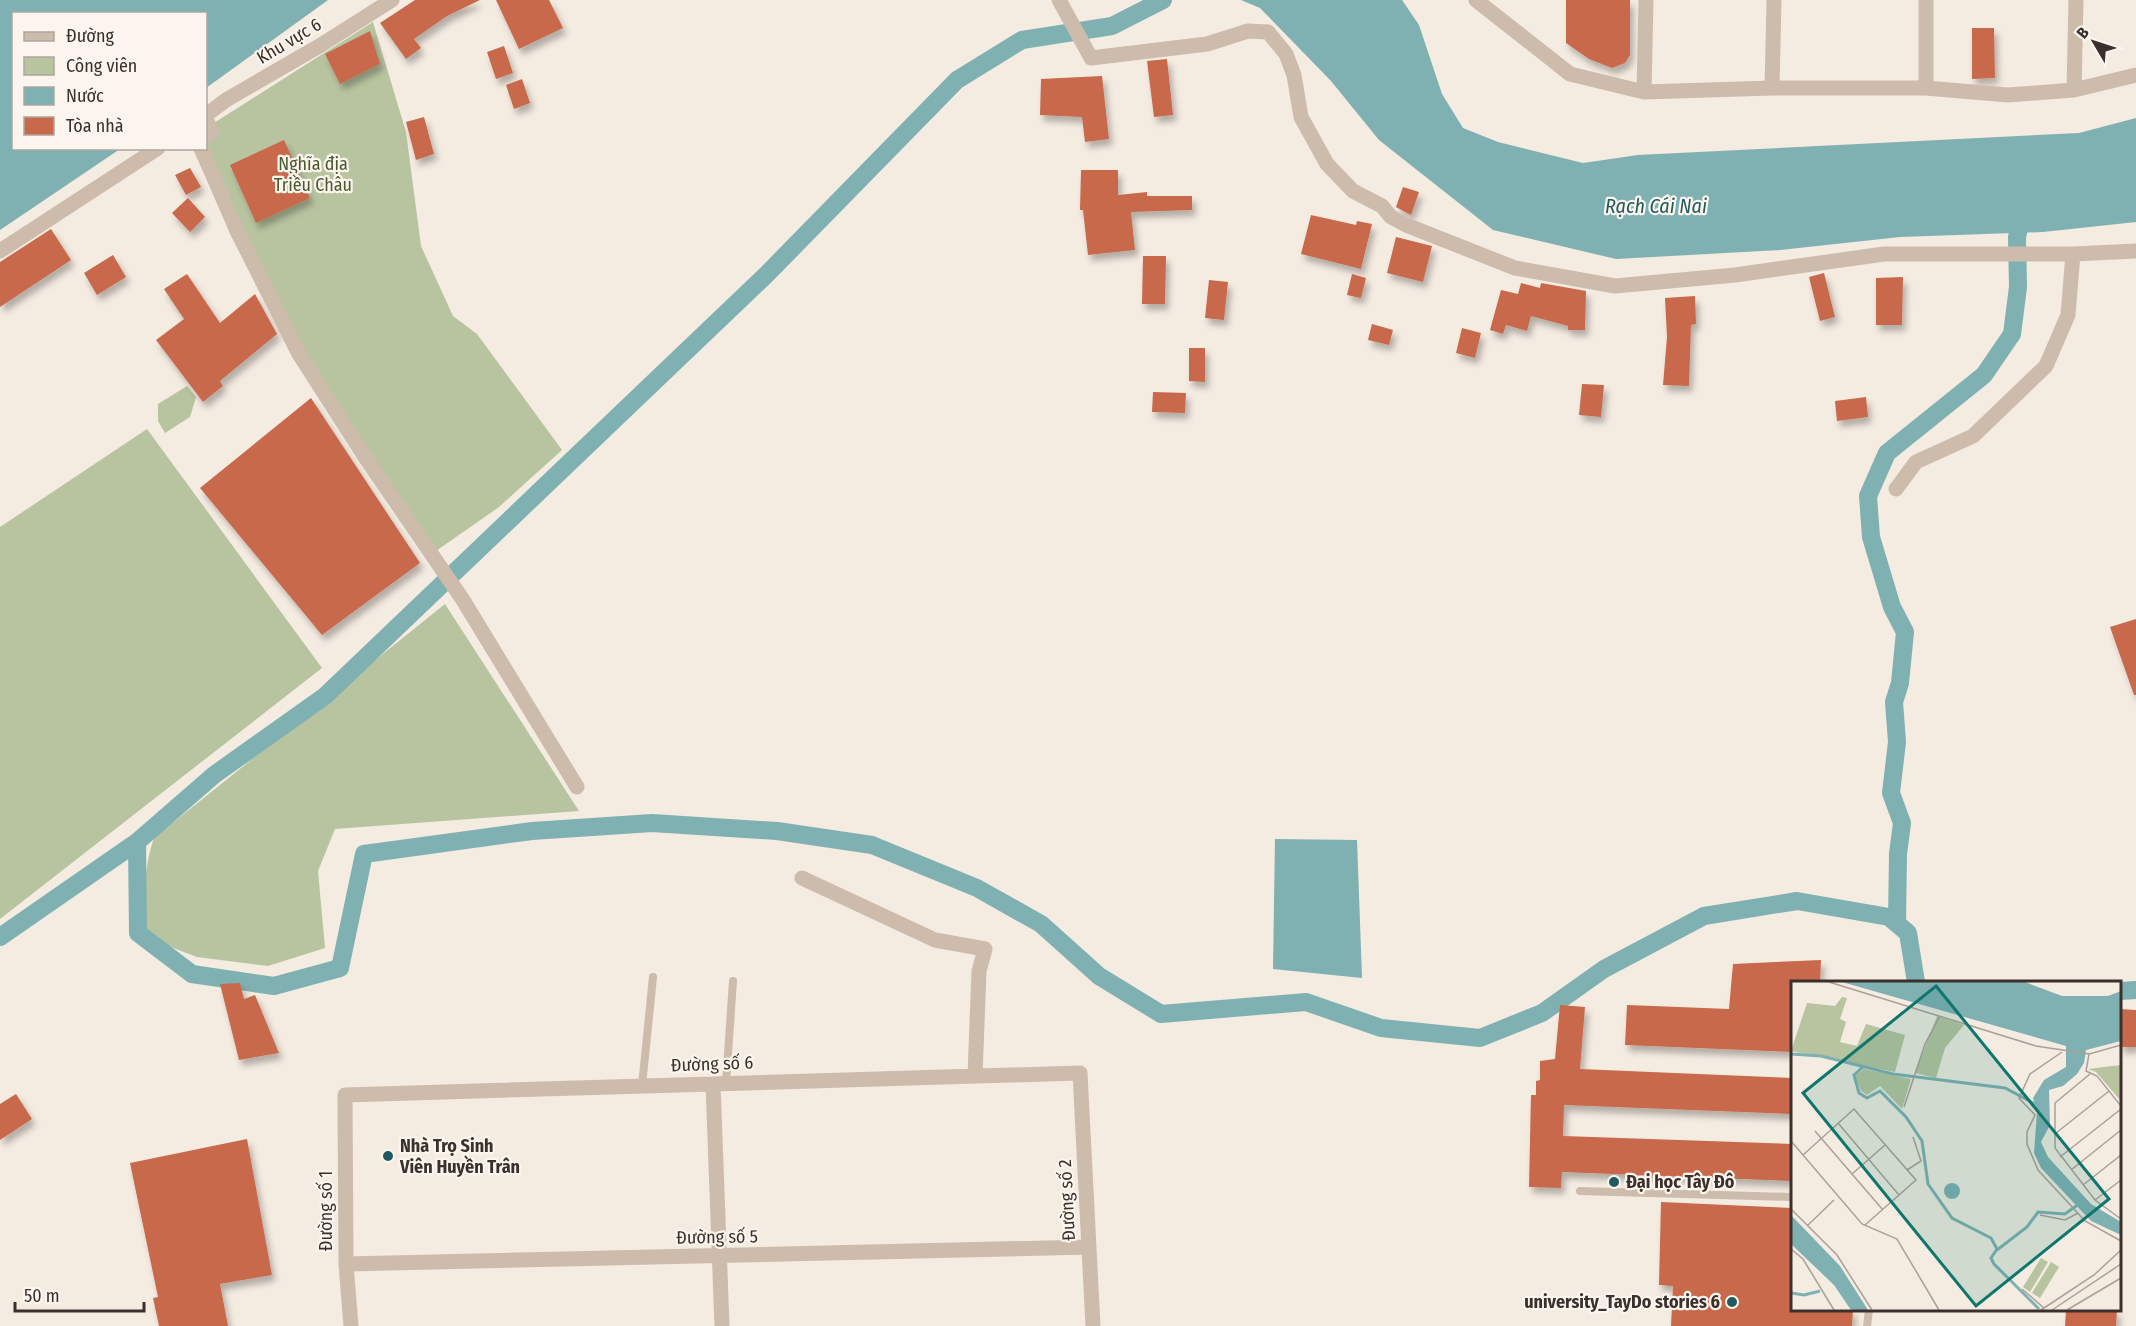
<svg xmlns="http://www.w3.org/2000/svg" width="2136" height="1326" font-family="'Fira Sans Condensed',sans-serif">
<defs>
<filter id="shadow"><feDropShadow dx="3.5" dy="6" stdDeviation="3" flood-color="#0004"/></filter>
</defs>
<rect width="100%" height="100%" fill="#f4ebe1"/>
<path fill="#b8c4a0" d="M373 22 406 132 421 246 453 316 477 334 562 450 499 507 426 558 252 276 193 149 206 148V128Z
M187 386 196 397 190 417 165 433 158 421V404Z
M147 429 322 668 0 919V527Z
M445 604 579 811 335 829 318 871 325 948 268 966 197 957 168 946 147 931C144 898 143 870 154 838Z"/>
<path fill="#7fb0b2" d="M0 0H328L206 88V14H14V148L120 149 0 230Z
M1241 0H1402L1419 25 1442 94 1463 128 1498 142 1583 163 1638 155 2079 133 2136 118V222L2043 232 1900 237 1780 250 1616 259 1493 230 1379 140 1331 81 1260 8Z
M1275 839 1357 840 1362 978 1273 969Z"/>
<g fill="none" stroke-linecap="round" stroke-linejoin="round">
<path stroke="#7fb0b2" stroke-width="18" d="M137 842 138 933 192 974 274 986 340 968 364 854 532 831 652 823 777 831 872 845 977 888 1041 924 1099 976 1161 1014 1306 1002 1381 1028 1480 1038 1542 1013 1604 969 1704 916 1797 901 1889 917 1908 933 1916 982
M1897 924 1898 854 1902 823 1891 793 1897 742 1894 702 1900 683 1905 632 1892 607 1871 537 1868 496 1887 453 1984 375 2012 334 2018 287 2017 237 2023 210
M0 937 137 842 214 775 325 696 766 275 957 80 1022 40 1112 26 1163 0
M2120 991 2136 990"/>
</g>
<path fill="#c8694b" filter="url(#shadow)" d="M415 0H480L447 16 414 39 421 48 406 59 380 23Z
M496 0H549L563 28 519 49Z
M1566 0H1630V55L1625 63 1612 68 1589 59 1566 43Z
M1972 28H1994L1995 78 1972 79Z
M370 31 380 64 340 84 325 54Z
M504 46 513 73 496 79 487 52Z
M1167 59 1173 115 1154 117 1147 61Z
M1102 76 1109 139 1085 142 1082 117 1040 115 1041 79Z
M522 79 530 103 514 109 506 85Z
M424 117 434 154 416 160 406 122Z
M284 140 310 198 256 223 230 165Z
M190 168 201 187 186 195 175 175Z
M1081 170H1118V195L1147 192V196H1192V210L1131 212 1135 250 1088 255 1083 210H1080Z
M1403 187 1419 192 1411 215 1396 207Z
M188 198 205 217 190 232 172 213Z
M1311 215 1356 225 1357 221 1372 224 1361 269 1301 254Z
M51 229 71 260 0 307V262Z
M1396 237 1432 246 1423 282 1387 273Z
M113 255 126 277 97 295 84 273Z
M1143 256H1166L1165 304H1142Z
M1824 273 1835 317 1820 321 1809 277Z
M187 274 220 323 255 294 277 334 220 381 223 386 203 402 156 340 184 319 164 289Z
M1352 274 1366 278 1361 298 1347 295Z
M1903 277 1902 325H1876V278Z
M1209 280 1228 282 1224 320 1205 318Z
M1521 283 1540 288 1541 283 1586 291 1585 330H1568V326L1531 316 1527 331 1506 325 1503 334 1490 330 1501 290 1518 294Z
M1695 296 1696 324 1691 325 1689 386 1663 385 1667 337 1665 298Z
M1372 324 1393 330 1389 345 1368 340Z
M1462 328 1481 333 1475 358 1456 353Z
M1189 348H1205V382L1189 381Z
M1582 384 1604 385 1601 417 1579 415Z
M1153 392 1186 393 1185 413 1152 412Z
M1866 397 1868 417 1837 421 1835 401Z
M311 398 420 563 322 635 200 488Z
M2136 619V695H2134L2110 627Z
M1821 960 1820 982H1792V1052L1625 1045 1627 1005 1729 1009 1733 964Z
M240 983 244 999 255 995 279 1053 239 1060 220 984Z
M1560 1005 1585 1007 1580 1069 1792 1078V1114L1564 1105 1563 1136 1792 1144V1181L1562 1172 1561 1188 1529 1187 1531 1095H1536V1081L1540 1080V1061L1555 1059Z
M2120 1009 2136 1010V1047H2120Z
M16 1094 32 1119 0 1140V1104Z
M247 1139 272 1275 220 1284 228 1326H159L153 1298 158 1297 130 1163Z
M1661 1202 1792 1208V1310H1853L1852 1326H1671L1673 1286 1659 1285Z
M2066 1310H2117L2116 1326H2065Z"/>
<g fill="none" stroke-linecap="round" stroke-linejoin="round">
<path stroke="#cdbbac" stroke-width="8" d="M726 1083 733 981
M642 1086 653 977
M1580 1191 1792 1197
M1867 1326 1869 1310"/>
<path stroke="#cdbbac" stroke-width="15" d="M1059 0 1091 58 1207 44 1248 31 1268 32 1286 54 1294 75 1301 117 1327 164 1353 191 1382 206 1391 217 1406 225 1515 268 1615 286 1735 275 1884 254H2073L2136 251
M1476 0 1570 74 1644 92 1772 88H1926L2008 95 2074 90 2136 75
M1772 88 1774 0
M1926 88V0
M2074 90 2076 0
M1644 92 1646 0
M206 115 226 100 321 45 392 0
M206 119 212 132 206 136
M201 148 237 231 299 354 365 457 463 600 577 787
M0 251 158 148
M1896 489 1916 462 1973 436 2046 366 2068 315 2073 254
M802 878 935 940 985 949 979 971 975 1076
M713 1084 722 1326
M346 1264 1089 1247
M351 1326 346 1264 345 1095 1080 1073 1093 1326"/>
</g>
<g fill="#1f5a5e" stroke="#fbf5ee" stroke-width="2">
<circle cx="388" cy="1156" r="6"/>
<circle cx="1614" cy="1182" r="6"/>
<circle cx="1732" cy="1302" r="6"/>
</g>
<g text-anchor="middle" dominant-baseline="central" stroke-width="4.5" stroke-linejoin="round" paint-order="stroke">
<g font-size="18" fill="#3b302b" stroke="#fbf5ee">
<text transform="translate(289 41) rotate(-31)">Khu vực 6</text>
<text transform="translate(712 1064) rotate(-2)">Đường số 6</text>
<text transform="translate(1067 1200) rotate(-93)">Đường số 2</text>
<text transform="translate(326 1211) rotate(-90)">Đường số 1</text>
<text transform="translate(717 1237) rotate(-1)">Đường số 5</text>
</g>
<g font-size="18" fill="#4a5a2e" stroke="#fbf5ee">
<text x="313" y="164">Nghĩa địa<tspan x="313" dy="21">Triều Châu</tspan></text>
</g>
<g font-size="18" font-weight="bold" fill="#3b302b" stroke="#fbf5ee" text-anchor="start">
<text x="400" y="1146">Nhà Trọ Sinh<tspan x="400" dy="21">Viên Huyền Trân</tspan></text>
<text x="1626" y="1182">Đại học Tây Đô</text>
<text x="1720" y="1302" text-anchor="end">university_TayDo stories 6</text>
</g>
<g font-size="20" font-style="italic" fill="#1f5a5e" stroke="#fbf5ee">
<text x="1656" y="206">Rạch Cái Nai</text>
</g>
</g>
<g transform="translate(1791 981)">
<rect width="330" height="330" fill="#f4ebe1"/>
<path d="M51 16 56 17 49 38 55 41 49 61 66 65 75 43 114 54 104 91 0 70 16 22 44 25ZM146 35 173 44 154 67 145 97 124 92ZM330 84V120L305 91 297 88ZM73 88 120 98 111 128 89 105 76 114 70 110 64 95ZM250 277 257 281 239 311 232 306ZM260 281 268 286 249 317 241 312Z" fill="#b8c4a0"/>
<path d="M51 1H234L271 15H317L330 10V60L295 69 293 82 286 93 272 105 258 109 259 144 250 161 257 176 300 223 330 241V254L300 240 250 187 243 172 246 131 242 117 253 99 275 86V65ZM153 210a8 8 0 1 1 16 0a8 8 0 1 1-16 0ZM0 234 49 285 77 329H60L43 304 0 263Z" fill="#7fb0b2"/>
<path fill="none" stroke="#7fb0b2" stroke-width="3" d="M0 73 30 75 102 93 214 107 246 124M72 86 63 94 68 112 76 117 89 110 115 136 131 160 137 203 161 237 200 257 206 268 200 277 203 283 248 328M206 269 236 246 247 231 274 233 288 223M0 312 13 314 29 310"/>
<path fill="none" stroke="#aaa098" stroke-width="1.5" d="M38 1 245 65 298 73M330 64 298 73 295 90 306 95 330 125M271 71 239 93 228 117 244 134 236 151V163L247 189 294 240 330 260M299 93 264 122V167L304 219 330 238M113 126 134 63 149 35M47 142 108 214M24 150 92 229M265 152 318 110M0 160 71 243 106 258 148 329M12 174 63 128 125 199 74 244M269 176 330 128M116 189 130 180 122 156M280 189 330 149M61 193 94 164M292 204 330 174M304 219 330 199M0 228 46 274 81 329M249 234 274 239 287 232M17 244 43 219M0 268 12 278 43 329M231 308 253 327M250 329 303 294 330 269M261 329 330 283M276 329 330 297"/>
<path fill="#0f766e" fill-opacity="0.15" stroke="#0f766e" stroke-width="3" d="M145 5 318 218 185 325 12 112Z"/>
<rect width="330" height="330" fill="none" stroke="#3b302b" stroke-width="3"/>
</g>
<rect x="12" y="12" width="195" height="138" fill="#fbf5ee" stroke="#aea6a0" stroke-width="1.5"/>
<rect x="24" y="32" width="30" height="9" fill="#cdbbac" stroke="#aea6a0" stroke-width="1.5"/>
<text x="66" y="42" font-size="18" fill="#3b302b">Đường</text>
<rect x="24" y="57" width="30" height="18" fill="#b8c4a0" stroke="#aea6a0" stroke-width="1.5"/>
<text x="66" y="72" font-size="18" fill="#3b302b">Công viên</text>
<rect x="24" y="87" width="30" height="18" fill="#7fb0b2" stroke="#aea6a0" stroke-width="1.5"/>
<text x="66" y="102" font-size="18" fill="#3b302b">Nước</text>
<rect x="24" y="117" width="30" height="18" fill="#c8694b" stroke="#aea6a0" stroke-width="1.5"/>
<text x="66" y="132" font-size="18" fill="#3b302b">Tòa nhà</text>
<g transform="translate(2094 42) rotate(309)" stroke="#fbf5ee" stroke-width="4.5" paint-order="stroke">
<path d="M0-4.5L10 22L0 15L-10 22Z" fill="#3b302b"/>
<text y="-9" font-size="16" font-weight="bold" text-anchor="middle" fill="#3b302b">B</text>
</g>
<path d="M15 1302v9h129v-9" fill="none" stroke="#3b302b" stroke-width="3"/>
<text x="24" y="1302" font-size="18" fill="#3b302b" stroke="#fbf5ee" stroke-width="4.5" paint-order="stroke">50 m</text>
</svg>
